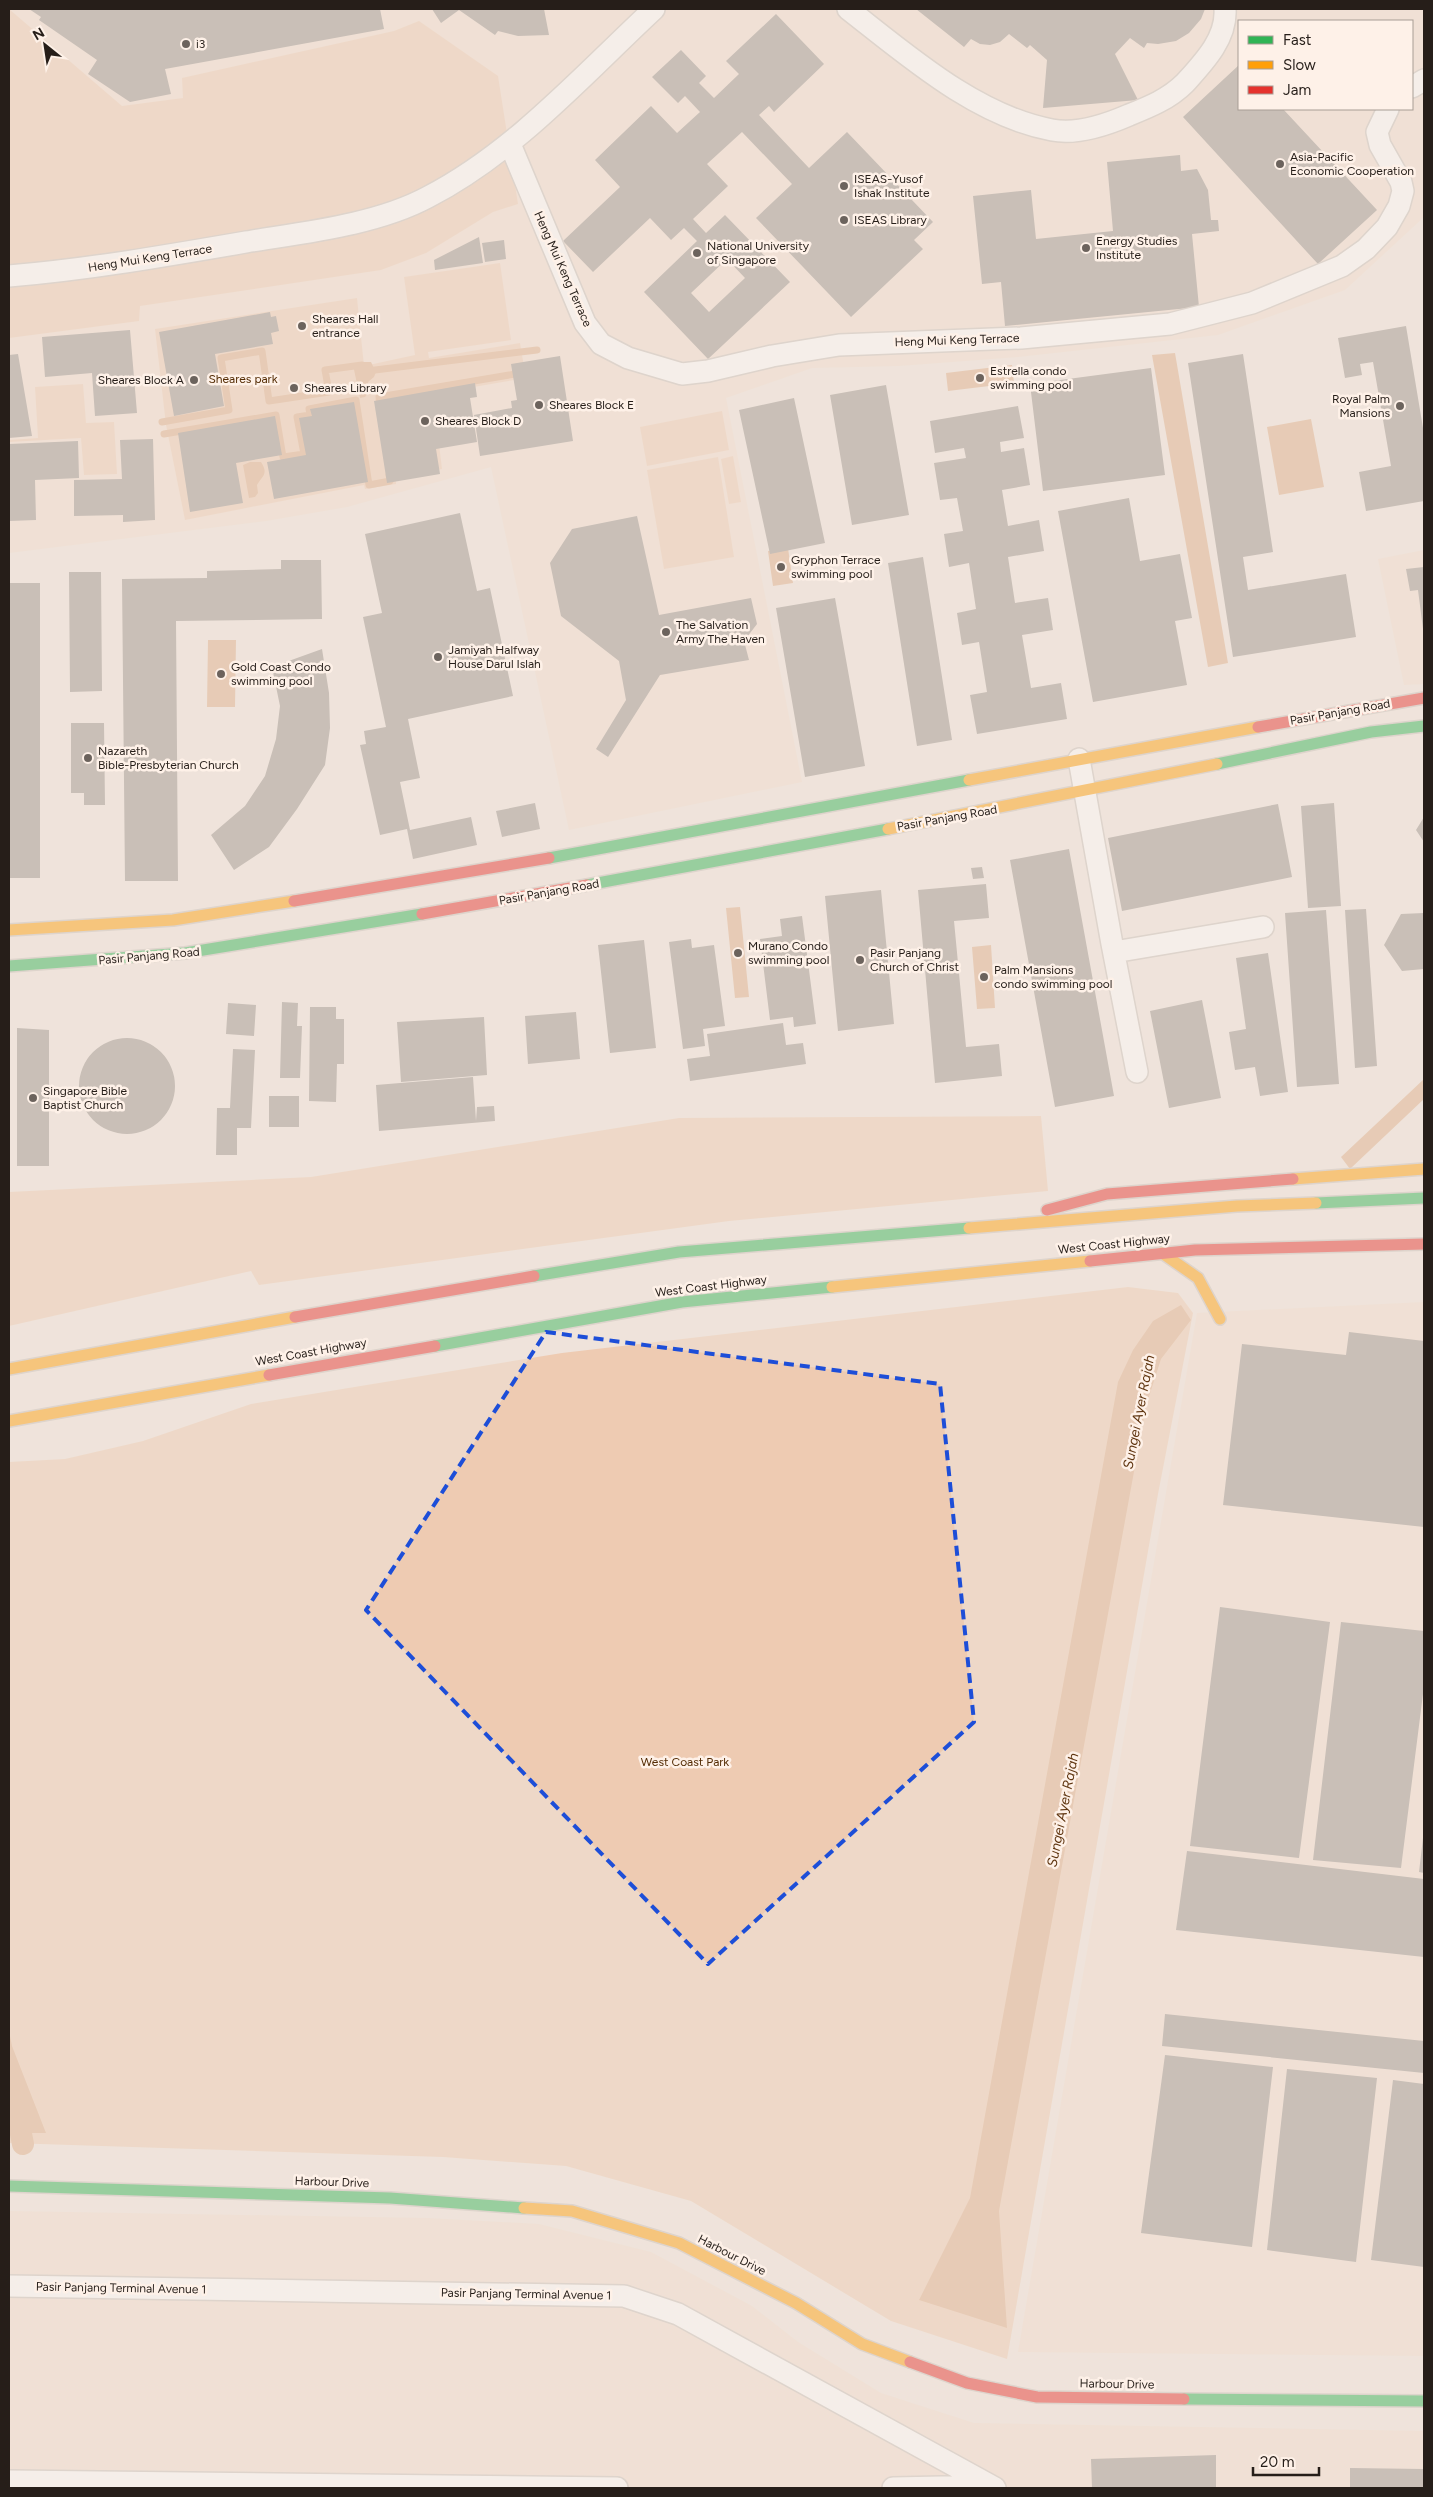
<svg xmlns="http://www.w3.org/2000/svg" width="1433" height="2497" font-family="Figtree,sans-serif">
<rect width="100%" height="100%" fill="#efe3db"/>
<path fill="#f1dcce" fill-rule="evenodd" d="M9 9H1424V217L1345 290 1218 335 1018 357 899 366 812 368 726 398 802 782 569 830 491 467 347 507 266 521 9 553ZM1239 21H1412V109H1239Z
M1424 550V684L1404 685 1378 559Z
M1424 1302V2356L1018 2352 1197 1313Z
M9 2211 427 2218 539 2224 651 2252 752 2306 798 2342 881 2393 974 2423 1424 2431V2488H9Z"/>
<path fill="#eecbb2" d="M9 9 122 106 183 98 182 78 394 31 419 21 498 76 518 204 493 212 426 253 381 270 140 306 139 321 9 338Z
M500 263 511 340 428 352 429 358 520 343 526 378 433 394 442 469 396 478V484L365 489 364 485 185 520 166 425 155 329 357 298 364 366 415 355 404 277Z
M83 384 86 423 114 422 117 474 84 475 81 438 9 442V440L38 438 35 387Z
M722 411 729 450 647 466 640 427Z
M733 456 741 502 729 504 721 459Z
M718 457 734 557 664 569 647 470Z
M1041 1116 1048 1191 729 1221 259 1285 251 1271 9 1326V1192L311 1177 679 1118Z
M1128 1287 1178 1293 1193 1313 1158 1494 1007 2359 891 2321 691 2201 566 2166 443 2157 9 2143V1462L65 1459 143 1441 251 1404 562 1353Z"/>
<path fill="#deae8a" d="M1175 353 1228 663 1208 667 1152 355Z
M361 362H371L376 372 374 377 368 382V393L365 397 360 398 353 365Z
M1012 365 1014 383 948 391 946 373Z
M1311 419 1324 487 1279 495 1267 427Z
M250 462H261C269 474 262 476 257 485L258 493 255 497 249 498 243 465Z
M788 548 793 583 773 586 768 551Z
M208 640H236L235 707H207Z
M740 907 749 997 735 998 726 908Z
M991 945 995 1008 977 1009 972 947Z
M1424 1079V1099L1350 1169 1341 1157Z
M1181 1305 1191 1320 1161 1359 1146 1406 999 2211 1007 2328 919 2300 970 2198 1118 1382 1133 1350 1153 1321Z
M9 2031 12 2046 46 2133H9Z"/>
<g fill="none" stroke-linecap="round" stroke-linejoin="round">
<path stroke="#deae8a" stroke-width="7" d="M367 371 537 350
M380 407 379 397 521 373
M162 422 229 410 221 358 262 351 269 401 329 392 325 370 362 365
M164 434 276 415 283 457 304 454 297 417 310 415 309 409 356 400 369 485 390 481 389 475"/>
<path stroke="#deae8a" stroke-width="22" d="M9 2074 23 2144"/>
</g>
<path fill="#9b928c" fill-rule="evenodd" d="M29 9H380L384 29 165 69 171 94 130 102 88 74 97 60 39 20 41 17Z
M432 9H544L549 35 518 36 498 31 495 35 459 10 441 23Z
M916 9H1205L1201 19 1189 33 1176 41 1158 44 1147 43 1144 48 1130 38 1115 54 1138 100 1043 108 1047 60 1030 45 1027 48 1009 34 1000 42 990 45 980 44 971 39 964 47Z
M776 14 824 64 774 112 769 106 759 115 809 168 847 132 933 222 914 240 923 249 851 317 756 218 792 184 742 132 707 164 728 186 693 219 706 233 725 215 790 282 708 359 644 292 697 241 684 228 671 240 650 218 593 272 563 241 620 187 595 160 651 106 677 133 700 112 685 96 678 103 652 77 681 50 706 76 699 83 714 98 739 74 726 61ZM727 259 745 278 709 312 691 293Z
M1239 65V109H1283L1377 210 1318 264 1183 117Z
M1180 155 1181 171 1197 169 1208 190 1211 220H1218L1219 231 1192 234 1199 307 1005 326 1001 282 982 284 973 196 1031 190 1036 239 1113 231 1107 162Z
M479 237 483 263 435 270 434 260Z
M504 240 506 259 485 262 482 243Z
M270 312 271 317 276 316 279 331 271 333 273 344 215 354 224 406 174 416 159 332Z
M1406 326 1424 434V501L1366 511 1359 472 1391 466 1373 362 1360 364 1362 375 1345 378 1338 338Z
M130 330 137 413 95 416 92 373 45 377 42 337Z
M18 354 32 436 9 438V355Z
M1243 354 1273 552 1243 557 1248 590 1346 574 1356 637 1233 657 1188 363Z
M560 356 573 441 480 456 474 415 512 408 511 401 517 400 511 364Z
M1151 368 1165 475 1043 491 1030 384Z
M475 383 477 397 470 398 477 442 436 449 440 474 387 483 374 401Z
M886 385 909 515 852 525 830 395Z
M794 398 825 543 770 554 739 410Z
M354 402 368 482 274 499 267 462 306 455 299 418 312 416 310 409Z
M1018 406 1024 438 1000 442 1001 452 1024 448 1030 485 1002 490 1008 526 1039 520 1044 551 1008 557 1015 603 1048 598 1053 630 1022 635 1031 688 1061 683 1067 719 977 734 970 695 987 692 979 642 962 645 957 613 976 609 969 563 949 567 944 534 963 531 957 498 940 500 934 463 966 458 964 448 935 453 930 421Z
M275 416 282 455 236 463 243 503 190 512 178 433Z
M153 439 155 520 123 522V515L74 516V480L122 479 120 440Z
M78 441 79 478 35 480 36 520 9 521V444Z
M1129 498 1140 561 1180 554 1192 618 1175 621 1187 685 1093 702 1058 511Z
M460 513 477 591 490 588 513 696 408 719 420 778 400 782 410 830 471 817 477 845 413 859 407 829 380 835 360 745 366 744 364 731 386 727 363 617 382 613 365 534Z
M637 516 659 615 751 598 757 624 744 641 749 660 660 675 608 757 596 749 626 700 619 661 561 616 550 563 572 529Z
M923 557 952 740 917 746 888 563Z
M281 560H321L322 619 176 621 178 881H125L122 579 207 578V571L281 569Z
M1424 567V629H1423L1418 590 1410 591 1406 569Z
M69 572H101L102 691 70 692Z
M9 583H40V878H9Z
M835 598 865 766 805 777 776 608Z
M322 649 329 693 330 728 325 765 297 809 269 847 234 870 211 835 245 806 265 776 276 739 280 706 272 667Z
M71 723H104L105 805H84V793H71Z
M535 803 540 829 502 837 496 811Z
M1334 803 1341 906 1308 908 1301 806Z
M1278 804 1292 877 1122 911 1108 838Z
M1424 817V842L1416 830Z
M1069 849 1114 1096 1055 1107 1010 860Z
M982 867 984 878 973 879 971 868Z
M986 884 989 918 954 921 966 1047 999 1044 1002 1076 935 1083 918 890Z
M881 890 894 1024 838 1031 825 896Z
M1366 909 1377 1066 1355 1068 1345 910Z
M1326 910 1339 1084 1297 1087 1285 913Z
M1424 913V969L1402 971 1384 945 1401 914Z
M802 916 816 1024 794 1027 793 1017 770 1020 760 939 782 936 780 919Z
M691 939 692 948 714 945 725 1026 703 1029 705 1046 683 1049 669 942Z
M644 940 656 1048 610 1053 598 945Z
M1268 953 1288 1092 1260 1096 1255 1067 1235 1070 1229 1032 1246 1029 1236 958Z
M1202 1000 1221 1098 1169 1108 1150 1011Z
M282 1002 298 1003 297 1026H302L300 1078H280Z
M228 1003 256 1005 254 1036 226 1034Z
M310 1007H336V1019H344V1064H337L336 1102 309 1101Z
M576 1012 580 1059 528 1064 525 1016Z
M484 1017 487 1075 401 1082 397 1022Z
M783 1023 786 1045 803 1043 806 1064 690 1081 687 1059 710 1056 707 1034Z
M17 1028 49 1030V1166H17Z
M79 1086a48 48 0 1 1 96 0a48 48 0 1 1-96 0Z
M233 1049 255 1050 251 1128H237V1155H216L217 1108H230Z
M473 1077 476 1121 477 1107 494 1106 495 1121 379 1131 376 1085Z
M269 1096H299V1127H269Z
M1349 1332 1424 1341V1527L1223 1505 1242 1344 1346 1355Z
M1220 1607 1330 1622 1299 1858 1190 1846Z
M1341 1622 1424 1631V1686L1401 1868 1313 1860Z
M1423 1838H1424V1873L1419 1872Z
M1187 1851 1424 1879V1957L1176 1930Z
M1165 2014 1424 2041V2073L1162 2046Z
M1165 2055 1273 2067 1252 2247 1141 2233Z
M1287 2069 1377 2078 1356 2262 1267 2250Z
M1393 2080 1424 2084V2267L1371 2260Z
M1216 2455V2488H1092L1091 2459Z
M1350 2468 1424 2469V2488H1350Z"/>
<g fill="none" stroke-linecap="round" stroke-linejoin="round">
<defs>
<path id="street" d="M848 9C907 55 976 116 1052 130 1077 135 1106 125 1129 115 1149 107 1169 99 1185 83 1204 62 1227 38 1225 9
M1412 87 1424 80
M510 144 585 323 601 344 628 358 682 374 708 371 772 356 839 345 1021 338 1170 324 1252 303 1342 266 1366 249 1387 227 1399 206 1403 191 1401 182 1380 145 1377 132 1388 109
M9 276C91 269 171 255 252 241 308 232 378 224 428 197 515 152 583 75 654 9
M1079 759 1112 944 1137 1072
M1114 952 1263 927
M9 2286 624 2296 678 2314 995 2488
M9 2481 617 2488
M893 2488 990 2486"/>
<path id="fast" d="M1217 764 1371 732 1424 726
M549 858 969 780
M587 885 888 829
M9 966 185 953 422 914
M1316 1203 1424 1198
M534 1276 679 1252 969 1228
M435 1346 682 1302 832 1287
M9 2186 390 2198 524 2208
M1184 2399 1424 2401"/>
<path id="slow" d="M969 780 1258 727
M888 829 1217 764
M9 930 173 920 294 901
M1293 1179 1424 1169
M969 1228 1237 1206 1316 1203
M1162 1253 1198 1278 1220 1319
M832 1287 1090 1261
M9 1369 295 1317
M9 1421 269 1375
M524 2208 572 2211 679 2243 796 2303 862 2344 910 2362"/>
<path id="jam" d="M1258 727 1424 698
M294 901 549 858
M422 914 587 885
M1047 1210 1107 1194 1293 1179
M1090 1261 1195 1250 1424 1244
M295 1317 534 1276
M269 1375 435 1346
M910 2362 967 2383 1037 2397 1184 2399"/>
</defs>
<use href="#street" stroke="#c9c0ba" stroke-width="24"/>
<use href="#fast" stroke="#c9c0ba" stroke-width="14"/>
<use href="#slow" stroke="#c9c0ba" stroke-width="14"/>
<use href="#jam" stroke="#c9c0ba" stroke-width="14"/>
<use href="#street" stroke="#fdfbfa" stroke-width="21"/>
<use href="#fast" stroke="#30b455" stroke-width="11"/>
<use href="#slow" stroke="#ff9f0a" stroke-width="11"/>
<use href="#jam" stroke="#e5322d" stroke-width="11"/>
</g>
<path d="M0 0H1433V2497H0ZM546 1332 940 1384 974 1722 708 1964 366 1610Z" fill="#efe3db" fill-opacity=".55" fill-rule="evenodd"/>
<path fill="none" stroke="#1d4ed8" stroke-width="4" stroke-dasharray="10 6" stroke-linejoin="round" d="M546 1332 940 1384 974 1722 708 1964 366 1610Z"/>
<g fill="#6c635d" stroke="#fef1e8" stroke-width="2">
<circle cx="186" cy="44" r="5"/>
<circle cx="1280" cy="164" r="5"/>
<circle cx="844" cy="186" r="5"/>
<circle cx="844" cy="220" r="5"/>
<circle cx="1086" cy="248" r="5"/>
<circle cx="697" cy="253" r="5"/>
<circle cx="302" cy="326" r="5"/>
<circle cx="980" cy="378" r="5"/>
<circle cx="194" cy="380" r="5"/>
<circle cx="294" cy="388" r="5"/>
<circle cx="539" cy="405" r="5"/>
<circle cx="1400" cy="406" r="5"/>
<circle cx="425" cy="421" r="5"/>
<circle cx="781" cy="567" r="5"/>
<circle cx="666" cy="632" r="5"/>
<circle cx="438" cy="657" r="5"/>
<circle cx="221" cy="674" r="5"/>
<circle cx="88" cy="758" r="5"/>
<circle cx="738" cy="953" r="5"/>
<circle cx="860" cy="960" r="5"/>
<circle cx="984" cy="977" r="5"/>
<circle cx="33" cy="1098" r="5"/>
</g>
<g text-anchor="middle" dominant-baseline="central" stroke-width="5" stroke-linejoin="round" paint-order="stroke">
<g font-size="12" fill="#261e19" stroke="#fef1e8" text-anchor="start">
<text x="196" y="44">i3</text>
<text x="1290" y="157">Asia-Pacific<tspan x="1290" dy="14">Economic Cooperation</tspan></text>
<text x="854" y="179">ISEAS-Yusof<tspan x="854" dy="14">Ishak Institute</tspan></text>
<text x="854" y="220">ISEAS Library</text>
<text x="1096" y="241">Energy Studies<tspan x="1096" dy="14">Institute</tspan></text>
<text x="707" y="246">National University<tspan x="707" dy="14">of Singapore</tspan></text>
<text x="312" y="319">Sheares Hall<tspan x="312" dy="14">entrance</tspan></text>
<text x="990" y="371">Estrella condo<tspan x="990" dy="14">swimming pool</tspan></text>
<text x="184" y="380" text-anchor="end">Sheares Block A</text>
<text x="304" y="388">Sheares Library</text>
<text x="1390" y="399" text-anchor="end">Royal Palm<tspan x="1390" dy="14">Mansions</tspan></text>
<text x="549" y="405">Sheares Block E</text>
<text x="435" y="421">Sheares Block D</text>
<text x="791" y="560">Gryphon Terrace<tspan x="791" dy="14">swimming pool</tspan></text>
<text x="676" y="625">The Salvation<tspan x="676" dy="14">Army The Haven</tspan></text>
<text x="448" y="650">Jamiyah Halfway<tspan x="448" dy="14">House Darul Islah</tspan></text>
<text x="231" y="667">Gold Coast Condo<tspan x="231" dy="14">swimming pool</tspan></text>
<text x="98" y="751">Nazareth<tspan x="98" dy="14">Bible-Presbyterian Church</tspan></text>
<text x="748" y="946">Murano Condo<tspan x="748" dy="14">swimming pool</tspan></text>
<text x="870" y="953">Pasir Panjang<tspan x="870" dy="14">Church of Christ</tspan></text>
<text x="994" y="970">Palm Mansions<tspan x="994" dy="14">condo swimming pool</tspan></text>
<text x="43" y="1091">Singapore Bible<tspan x="43" dy="14">Baptist Church</tspan></text>
</g>
<g font-size="12" fill="#261e19" stroke="#fef1e8">
<text transform="translate(150 258) rotate(-9)">Heng Mui Keng Terrace</text>
<text transform="translate(563 269) rotate(66)">Heng Mui Keng Terrace</text>
<text transform="translate(957 340) rotate(-2)">Heng Mui Keng Terrace</text>
<text transform="translate(1340 712) rotate(-10)">Pasir Panjang Road</text>
<text transform="translate(947 818) rotate(-10)">Pasir Panjang Road</text>
<text transform="translate(549 892) rotate(-10)">Pasir Panjang Road</text>
<text transform="translate(149 956) rotate(-5)">Pasir Panjang Road</text>
<text transform="translate(1114 1244) rotate(-6)">West Coast Highway</text>
<text transform="translate(711 1286) rotate(-7)">West Coast Highway</text>
<text transform="translate(311 1352) rotate(-10)">West Coast Highway</text>
<text transform="translate(332 2182) rotate(2)">Harbour Drive</text>
<text transform="translate(732 2255) rotate(27)">Harbour Drive</text>
<text transform="translate(121 2288) rotate(1)">Pasir Panjang Terminal Avenue 1</text>
<text transform="translate(526 2294) rotate(1)">Pasir Panjang Terminal Avenue 1</text>
<text transform="translate(1117 2384) rotate(1)">Harbour Drive</text>
</g>
<g font-size="12" fill="#542c04" stroke="#fef1e8">
<text x="243" y="379">Sheares park</text>
<text x="685" y="1762">West Coast Park</text>
</g>
<g font-size="14" font-style="italic" fill="#603611" stroke="#fef1e8">
<text transform="translate(1139 1412) rotate(-79)">Sungei Ayer Rajah</text>
<text transform="translate(1063 1810) rotate(-79)">Sungei Ayer Rajah</text>
</g>
</g>
<rect width="1433" height="2497" fill="none" stroke="#261e19" stroke-width="20"/>
<rect x="1238" y="20" width="175" height="90" fill="#fef1e8" stroke="#a89d95"/>
<rect x="1248" y="36" width="25" height="8" fill="#30b455" stroke="#a89d95"/>
<text x="1283" y="45" font-size="15" fill="#261e19">Fast</text>
<rect x="1248" y="61" width="25" height="8" fill="#ff9f0a" stroke="#a89d95"/>
<text x="1283" y="70" font-size="15" fill="#261e19">Slow</text>
<rect x="1248" y="86" width="25" height="8" fill="#e5322d" stroke="#a89d95"/>
<text x="1283" y="95" font-size="15" fill="#261e19">Jam</text>
<g transform="translate(45 45) rotate(330)" stroke="#fef1e8" stroke-width="4" paint-order="stroke">
<path d="M0-4L9 19L0 12L-9 19Z" fill="#261e19"/>
<text y="-8" font-size="14" font-weight="bold" text-anchor="middle" fill="#261e19">N</text>
</g>
<path d="M1253 2467v8h66v-8" fill="none" stroke="#261e19" stroke-width="2.5"/>
<text x="1260" y="2467" font-size="15" fill="#261e19" stroke="#fef1e8" stroke-width="4" paint-order="stroke">20 m</text>
</svg>
